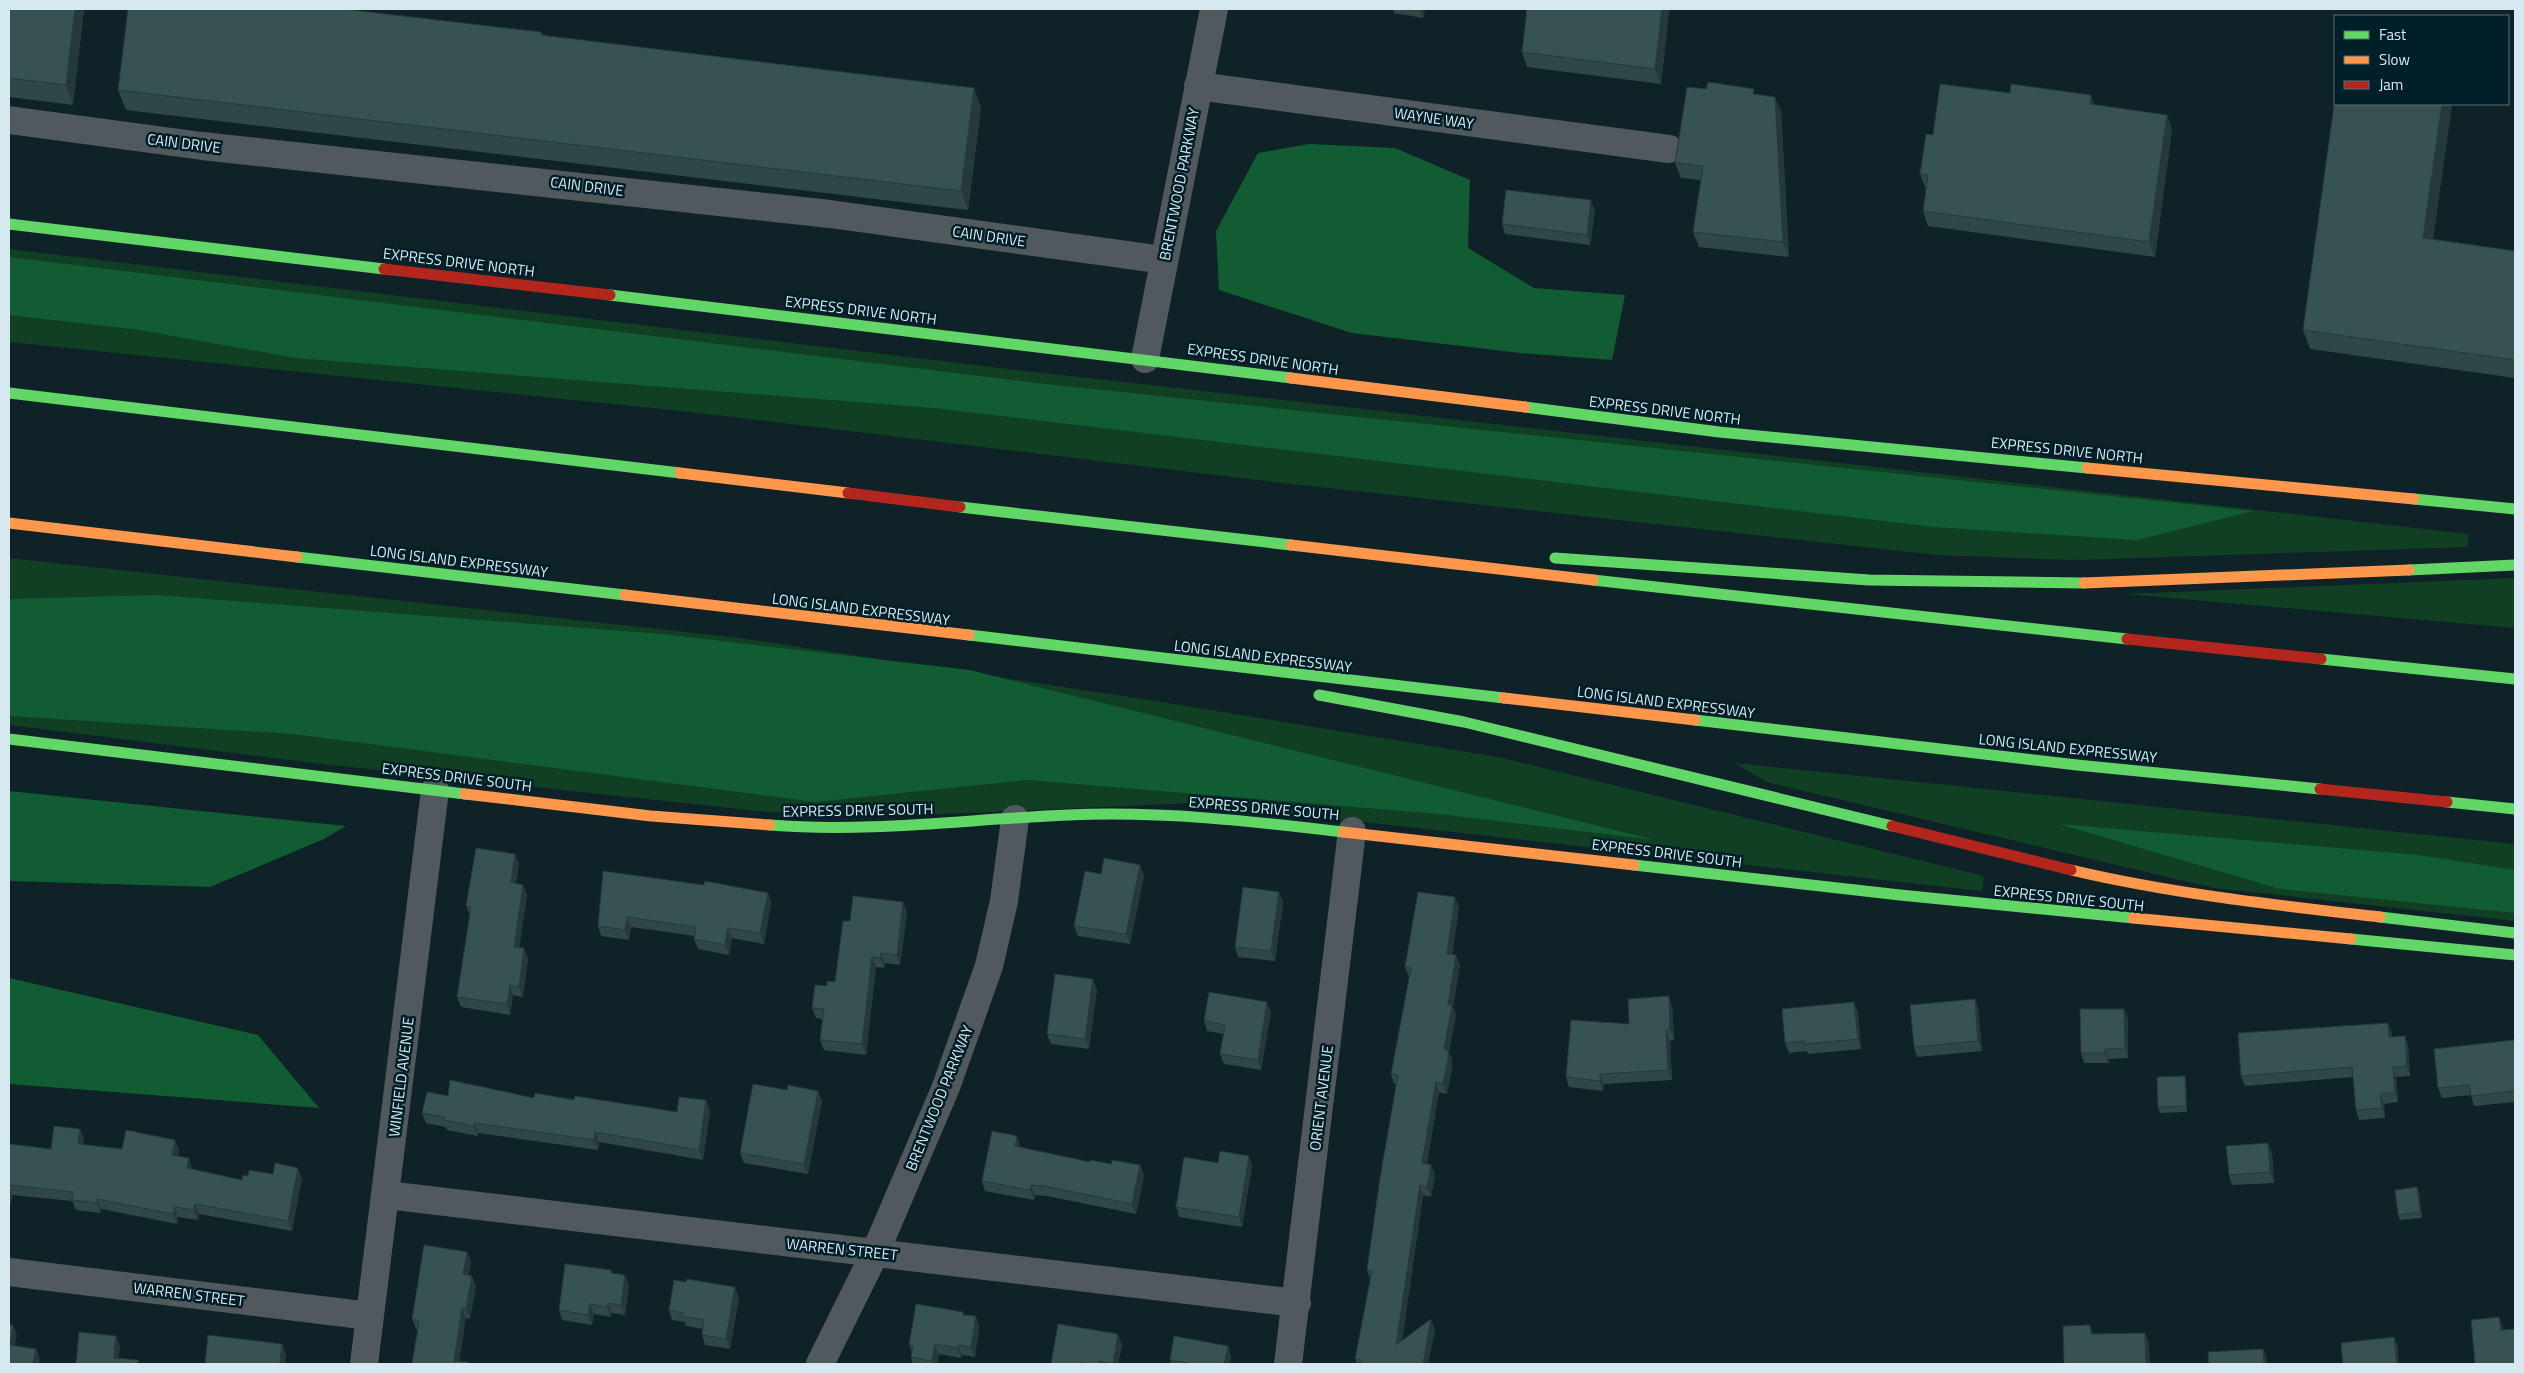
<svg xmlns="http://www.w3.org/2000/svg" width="2524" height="1373" font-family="'Titillium Web',sans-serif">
<rect width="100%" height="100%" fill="#0e2228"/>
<path fill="#103f24" d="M9 249 1017 370 2469 534 2467 547 2075 560 1938 555 1282 483 691 412 9 342Z
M9 558 740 638 1162 702 1498 757 1984 876 1982 891 1193 803 876 817 757 811 322 764 9 725Z
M2515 578V628L2125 594Z
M1735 763 2515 844V921L2214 888 1766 782Z"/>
<path fill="#115c32" d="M1309 144 1395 148 1470 180 1468 248 1534 288 1625 295 1612 360 1520 353 1352 333 1219 290 1216 231 1258 153Z
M9 257 1045 384 2253 511 2137 540 1934 527 933 408 295 358 140 330 9 315Z
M157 595 662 634 970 670 1655 840 1439 814 1028 780 815 802 293 734 9 716V599Z
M9 791 346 826 324 839 210 887 9 881Z
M2059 824 2419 855 2515 870V913L2280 889Z
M9 978 258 1035 319 1108 9 1084Z"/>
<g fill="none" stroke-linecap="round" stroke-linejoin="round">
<path stroke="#51595e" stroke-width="28" d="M1198 86 1669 149
M9 120 202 146 830 214 1164 260
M1145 359 1214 9
M387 1195 1297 1303
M9 1272 370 1316
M364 1364 435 790
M820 1364 875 1253 946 1087 989 966 1004 901 1015 819
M1288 1364 1352 831"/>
<path stroke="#63d668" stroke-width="11" d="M9 224 384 269
M610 295 1291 378
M9 393 680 473
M1525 407 1719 432 2087 468
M2414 499 2515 509
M960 507 1291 545
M297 557 625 595
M1555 558 1869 580 2084 583
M2409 570 2515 565
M1593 580 2127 639
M969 635 1504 698
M2321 659 2515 679
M1319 695 1464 722 1892 826
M1695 720 2077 765 2320 789
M9 739 465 794
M2447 802 2515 809
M770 825C870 833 969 819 1068 815 1161 811 1251 821 1343 832
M1634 865 1900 895 2133 918
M2380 917 2515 933
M2351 939 2515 955"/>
<path stroke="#ff974d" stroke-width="11" d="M1291 378 1525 407
M2087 468 2414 499
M680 473 848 493
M9 523 297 557
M1291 545 1593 580
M2084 583 2409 570
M625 595 969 635
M1504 698 1695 720
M465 794 651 816 770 825
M1343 832 1634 865
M2071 870C2173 894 2276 905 2380 917
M2133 918 2351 939"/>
<path stroke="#b3261e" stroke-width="11" d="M384 269 610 295
M848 493 960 507
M2127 639 2321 659
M2320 789 2447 802
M1892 826 2071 870"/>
</g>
<path fill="#2f4747" d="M9 9H84L73 105 9 97Z
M1393 9H1425L1423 18 1394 13Z
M1527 9H1668L1669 11 1661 84 1527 67 1522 52Z
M541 32 543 35 974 88 981 108 968 210 126 110 118 90Z
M1706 89 1756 95 1781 111 1789 257 1699 247 1693 232 1701 180 1681 178 1675 163Z
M2335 104H2452L2433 239 2515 251V378L2310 349 2303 330Z
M2095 105 2167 115 2172 130 2155 257 1928 226 1923 211 1926 189 1920 174 1933 135Z
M1595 210 1590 245 1505 234 1502 224Z
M515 854 519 864 516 883 527 895 519 947 528 958 523 997 513 995 510 1015 461 1007 457 997 470 915 466 906Z
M1101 874 1144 875 1130 944 1078 936 1074 926Z
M704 885 768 893 771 903 764 944 732 938 729 955 698 949 694 939 695 936 631 927 629 940 601 936 598 926Z
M903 902 907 913 900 965 885 963 884 968 876 967 866 1055 824 1050 820 1040 823 1019 816 1018 812 1008 827 986 835 982 850 921Z
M1283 902 1275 961 1238 957 1235 947Z
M1459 907 1452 954 1460 965 1453 1007 1456 1015 1449 1051 1452 1060V1068L1447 1094 1439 1092 1427 1164 1431 1165 1435 1175 1431 1197 1423 1195 1402 1341 1435 1329 1428 1364H1357L1355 1359 1370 1279 1367 1270 1396 1084H1394L1391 1074 1409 977 1405 967Z
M1097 989 1089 1049 1051 1044 1047 1034Z
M1975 999 1978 1009 1982 1051 1917 1057 1914 1047Z
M1854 1002 1858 1012 1861 1049 1808 1054 1807 1051 1789 1053 1785 1043Z
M1672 1006 1674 1040 1670 1041 1672 1080 1604 1084 1603 1091 1569 1087 1566 1077 1629 1024Z
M1271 1012 1261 1070 1224 1064 1220 1054 1223 1034 1207 1031 1204 1021Z
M2128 1019V1058L2109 1059V1063H2084L2081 1053Z
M2388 1023 2392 1033V1037L2405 1036 2408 1046 2410 1076 2396 1077 2398 1102 2384 1104 2385 1118 2359 1120 2356 1110 2353 1077 2245 1086 2241 1076Z
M2514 1040 2515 1045V1102L2474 1106 2471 1095 2442 1098 2438 1088Z
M2185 1076 2186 1082 2187 1112 2160 1113 2158 1107Z
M787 1090 822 1101 808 1174 744 1163 740 1153Z
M448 1096 574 1100 677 1112 706 1100 710 1111 703 1160 599 1142 598 1150 478 1133V1136L447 1130 446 1127 426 1123 422 1113Z
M80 1129 84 1139 83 1145 122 1149 179 1150 178 1156 192 1169 242 1180 248 1176 273 1174 302 1178 292 1231 199 1214 198 1220 178 1217 177 1224 101 1209 100 1213 76 1210 72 1201 12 1195 11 1203H9V1144L51 1149Z
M2268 1143 2272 1153 2274 1183 2232 1185 2229 1175Z
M1020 1147 1090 1162 1111 1164 1140 1165 1144 1175 1136 1214 1047 1196 1035 1195 1034 1200 985 1191 982 1181Z
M1249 1156 1252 1166 1242 1227 1179 1217 1176 1207 1218 1163Z
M2417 1187 2419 1192 2422 1218 2400 1220 2398 1215Z
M467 1252 471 1262 468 1275 476 1286 470 1319 466 1318 412 1364 418 1330 416 1329 412 1319Z
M613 1274 625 1275 629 1286 625 1315 611 1313V1317L594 1314 592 1325 562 1320 559 1310Z
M739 1297 730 1349 705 1345 702 1335 703 1329 686 1326 685 1322 672 1320 669 1310Z
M964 1315 979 1326 975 1357 962 1355 961 1358 939 1354 937 1364H913L911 1357 912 1351 909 1345Z
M1122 1344 1118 1364H1051Z
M1228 1346 1231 1356 1230 1364H1171L1170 1360Z"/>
<path fill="#26393a" d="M75 9H84L73 105 66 85Z
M1420 9H1425L1423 18Z
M1662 9H1668L1669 11 1661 84 1655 69Z
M974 88 981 108 968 210 961 191Z
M2091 95 2096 110 2090 104Z
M1775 97 1781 111 1789 257 1783 242Z
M2442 104H2452L2430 257 2423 238Z
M2167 115 2172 130 2155 257 2149 242Z
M1591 200 1595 210 1590 245 1587 235Z
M515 854 519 864 514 892 511 882Z
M1140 865 1144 875 1130 944 1126 934Z
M523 885 527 895 518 957 514 947Z
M1279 892 1283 902 1275 961 1271 951Z
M768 893 771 903 764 944 760 933Z
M1455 897 1459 907 1451 964 1447 954Z
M903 902 907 913 900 965 897 955Z
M627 917 631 927 629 940 625 930Z
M728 928 732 938 729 955 725 945Z
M524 948 528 958 523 997 519 987Z
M881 953 885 963 884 968 880 958Z
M1456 955 1460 965 1453 1007 1456 1015 1449 1051 1452 1060V1068L1447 1094 1443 1084 1444 1049 1448 1004Z
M872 957 876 967 866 1055 862 1044Z
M1093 979 1097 989 1089 1049 1085 1039Z
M510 985 513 995 510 1015 507 1004Z
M1669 996 1672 1006 1674 1040 1670 1030Z
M1975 999 1978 1009 1982 1051 1978 1041Z
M1267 1002 1271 1012 1261 1070 1258 1060Z
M1854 1002 1858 1012 1861 1049 1858 1039Z
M2124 1009 2128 1019V1058L2125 1048Z
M2388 1023 2392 1033 2393 1047 2389 1037Z
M1666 1030 1670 1041 1672 1080 1668 1070Z
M2405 1036 2408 1046 2410 1076 2407 1066Z
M2105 1049 2109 1059V1063L2105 1053Z
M2393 1067 2396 1077 2398 1102 2395 1092Z
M1600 1074 1604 1084 1603 1091 1600 1081Z
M2185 1076 2186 1082 2187 1112 2186 1106Z
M1436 1082 1439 1092 1425 1173 1422 1163Z
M818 1091 822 1101 808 1174 804 1164Z
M2380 1094 2384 1104 2385 1118 2382 1108Z
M706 1100 710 1111 703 1160 699 1150Z
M475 1123 478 1133V1136L474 1126Z
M80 1129 84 1139 82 1154 78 1144Z
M595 1132 599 1142 598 1150 594 1140Z
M1017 1136 1020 1146 1019 1156 1015 1146Z
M175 1140 179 1150 176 1165 172 1155Z
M2268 1143 2272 1153 2274 1183 2270 1172Z
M1249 1156 1252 1166 1242 1227 1239 1217Z
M189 1158 192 1168 190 1178 187 1168Z
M1140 1165 1144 1175 1136 1214 1132 1204Z
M1431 1165 1435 1175 1431 1197 1427 1187Z
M298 1168 302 1178 292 1231 288 1221Z
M1031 1185 1035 1195 1034 1200 1030 1190Z
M1420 1185 1423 1195 1400 1355 1396 1345Z
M9 1187 12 1195 11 1203 9 1198Z
M2417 1187 2419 1192 2422 1218 2420 1212Z
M97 1199 101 1209 100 1213 97 1203Z
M195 1204 199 1214 198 1220 194 1210Z
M175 1207 178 1217 177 1224 173 1214Z
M467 1252 471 1262 467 1284 463 1274Z
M625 1275 629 1286 625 1315 621 1305Z
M472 1276 476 1286 470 1319 466 1309Z
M735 1287 739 1297 730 1349 726 1339Z
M608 1303 611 1313V1317L607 1307Z
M590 1304 594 1314 592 1325 588 1315Z
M462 1308 466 1318 459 1364 454 1361Z
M976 1316 979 1326 975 1357 971 1347Z
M2499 1317 2503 1327 2504 1340 2501 1330Z
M1431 1319 1435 1329 1428 1364H1423Z
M13 1325 17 1335 13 1355 10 1345Z
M2090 1325 2094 1336 2091 1334Z
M2145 1333 2149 1343 2150 1364H2146Z
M1118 1334 1122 1344 1118 1364H1113Z
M116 1336 120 1346 118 1364 114 1358Z
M2394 1337 2398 1347 2399 1364H2397Z
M282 1344 286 1354 285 1364H280Z
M935 1344 939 1354 937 1364H934L932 1361Z
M958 1345 962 1355 961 1358 958 1348Z
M1228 1346 1231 1356 1230 1364H1224Z
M36 1349 40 1359 39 1364H33Z
M2263 1349 2267 1359V1364H2264Z"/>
<path fill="#375253" stroke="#26393a" d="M9 9H75L66 85 9 78Z
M128 9H343L541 32V35L974 88 961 191 118 90Z
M1527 9H1662L1655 69 1522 52Z
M1708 82 1754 89 1753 94 1775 97 1783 242 1693 232 1703 166 1675 163 1687 87 1706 89Z
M1940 84 2010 93 2011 84 2091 95 2090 104 2167 115 2149 242 1923 211 1928 175 1920 174 1926 134 1933 135Z
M2335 98V104H2442L2423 238 2515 251V360L2303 330Z
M1506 190 1591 200 1587 235 1502 224Z
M476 848 515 854 511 882 523 885 514 947 524 948 519 987 510 985 507 1004 457 997 471 907 466 906Z
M1104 858 1140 865 1126 934 1074 926 1085 871 1101 874Z
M603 871 704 885 705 881 768 893 760 933 728 928 725 945 694 939 696 927 627 917 625 930 598 926Z
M1243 887 1279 892 1271 951 1235 947Z
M1418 892 1455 897 1447 954 1456 955 1448 1004 1452 1005 1444 1049 1448 1050V1058L1443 1084 1436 1082 1422 1163 1431 1165 1427 1187 1420 1185 1396 1345 1431 1319 1423 1364H1361L1362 1360 1355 1359 1372 1271 1367 1270 1380 1178 1398 1075 1391 1074 1411 968 1405 967Z
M853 896 903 902 897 955 881 953 880 958 872 957 862 1044 820 1040 824 1009 812 1008 815 985 827 986V981L835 982 843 921H850Z
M1055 974 1093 979 1085 1039 1047 1034Z
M1209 992 1267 1002 1258 1060 1220 1054 1225 1025 1204 1021Z
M1669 996 1670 1030H1666L1668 1070 1600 1074V1081L1566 1077 1571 1020 1629 1024 1628 999Z
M1975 999 1978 1041 1914 1047 1910 1005Z
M1854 1002 1858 1039 1804 1044V1041L1785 1043 1782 1009Z
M2080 1009H2124L2125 1048 2105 1049V1053H2081Z
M2388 1023 2389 1037 2405 1036 2407 1066 2393 1067 2395 1092 2380 1094 2382 1108 2356 1110 2352 1067 2241 1076 2238 1033Z
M2514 1040 2515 1054V1091L2471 1096 2469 1085 2438 1088 2434 1049Z
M2185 1076 2186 1106 2158 1107 2157 1077Z
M450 1080 534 1098 535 1093 574 1100 575 1096 677 1112 679 1097 706 1100 699 1150 595 1132 594 1140 475 1123 474 1126 444 1120V1117L422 1113 427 1092 448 1096Z
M753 1084 787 1090 788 1085 818 1091 804 1164 740 1153Z
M54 1126 80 1129 78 1144 122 1149 126 1130 175 1140 172 1155 189 1158 187 1168 242 1180 243 1175 248 1176 249 1170 273 1174 275 1163 298 1168 288 1221 195 1204 194 1210 175 1207 173 1214 97 1199V1203L72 1200 73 1192 9 1185V1144L51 1149Z
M992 1131 1017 1136 1015 1146 1090 1162V1160L1111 1164 1112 1160 1140 1165 1132 1204 1044 1186 1031 1185 1030 1190 982 1181Z
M2268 1143 2270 1172 2229 1175 2226 1146Z
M1220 1151 1249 1156 1239 1217 1176 1207 1184 1157 1218 1163Z
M2417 1187 2420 1212 2398 1215 2395 1190Z
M424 1245 467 1252 463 1274 472 1276 466 1309 462 1308 454 1361 468 1362 467 1364H412L419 1321 412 1319Z
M565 1264 611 1270V1273L625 1275 621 1305 608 1303 607 1307 590 1304 588 1315 559 1310Z
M687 1279 735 1287 726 1339 702 1335 704 1320 682 1316 683 1313 669 1310 674 1280 686 1282Z
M916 1304 963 1312V1315L976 1316 971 1347 958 1345V1348L935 1344 932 1361 911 1357 913 1345H909Z
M2499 1317 2501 1330 2515 1329V1364H2475L2471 1320Z
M1058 1324 1118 1334 1113 1364 1099 1361V1364L1080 1363V1364H1051Z
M9 1325H13L10 1345 36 1349 33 1364H9Z
M2090 1325 2091 1334 2145 1333 2146 1364H2064L2063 1326Z
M79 1332 116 1336 114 1358 138 1360V1364H76Z
M208 1335 282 1344 280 1364H205Z
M1174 1336 1228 1346 1224 1364H1187L1188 1363 1170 1360Z
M2394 1337 2397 1364H2343L2341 1343Z
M2263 1349 2264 1364H2209L2208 1352Z"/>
<g text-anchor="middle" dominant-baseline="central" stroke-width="5" stroke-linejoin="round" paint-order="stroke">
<g font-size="15" fill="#d7e9f0" stroke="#001f28">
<text transform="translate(1434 118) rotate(8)">WAYNE WAY</text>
<text transform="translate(184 143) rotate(7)">CAIN DRIVE</text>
<text transform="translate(1179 184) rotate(-79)">BRENTWOOD PARKWAY</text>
<text transform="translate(587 186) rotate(7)">CAIN DRIVE</text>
<text transform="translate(989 236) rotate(8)">CAIN DRIVE</text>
<text transform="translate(459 262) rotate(7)">EXPRESS DRIVE NORTH</text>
<text transform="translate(861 310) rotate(7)">EXPRESS DRIVE NORTH</text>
<text transform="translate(1263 359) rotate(8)">EXPRESS DRIVE NORTH</text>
<text transform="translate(1665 410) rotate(7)">EXPRESS DRIVE NORTH</text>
<text transform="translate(2067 450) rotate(6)">EXPRESS DRIVE NORTH</text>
<text transform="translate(459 561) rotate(7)">LONG ISLAND EXPRESSWAY</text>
<text transform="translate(861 609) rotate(7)">LONG ISLAND EXPRESSWAY</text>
<text transform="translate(1263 656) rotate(7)">LONG ISLAND EXPRESSWAY</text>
<text transform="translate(1666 702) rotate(7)">LONG ISLAND EXPRESSWAY</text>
<text transform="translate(2068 748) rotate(6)">LONG ISLAND EXPRESSWAY</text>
<text transform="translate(457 777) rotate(7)">EXPRESS DRIVE SOUTH</text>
<text transform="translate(1264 808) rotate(5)">EXPRESS DRIVE SOUTH</text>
<text transform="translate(858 810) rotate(-1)">EXPRESS DRIVE SOUTH</text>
<text transform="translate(1667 853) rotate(7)">EXPRESS DRIVE SOUTH</text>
<text transform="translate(2069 898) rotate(6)">EXPRESS DRIVE SOUTH</text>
<text transform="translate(401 1077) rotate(-83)">WINFIELD AVENUE</text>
<text transform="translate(939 1098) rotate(-68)">BRENTWOOD PARKWAY</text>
<text transform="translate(1321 1098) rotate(-83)">ORIENT AVENUE</text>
<text transform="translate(842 1249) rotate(6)">WARREN STREET</text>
<text transform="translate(189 1294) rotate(7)">WARREN STREET</text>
</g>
</g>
<rect width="2524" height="1373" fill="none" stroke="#d7e9f0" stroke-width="20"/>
<rect x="2334" y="15" width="175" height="90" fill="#001f28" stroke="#567078"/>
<rect x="2344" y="31" width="25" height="8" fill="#63d668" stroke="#567078"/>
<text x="2379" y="40" font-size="15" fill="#d7e9f0">Fast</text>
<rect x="2344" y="56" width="25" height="8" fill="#ff974d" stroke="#567078"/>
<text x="2379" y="65" font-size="15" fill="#d7e9f0">Slow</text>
<rect x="2344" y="81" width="25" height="8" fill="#b3261e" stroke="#567078"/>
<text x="2379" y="90" font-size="15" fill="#d7e9f0">Jam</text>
</svg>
